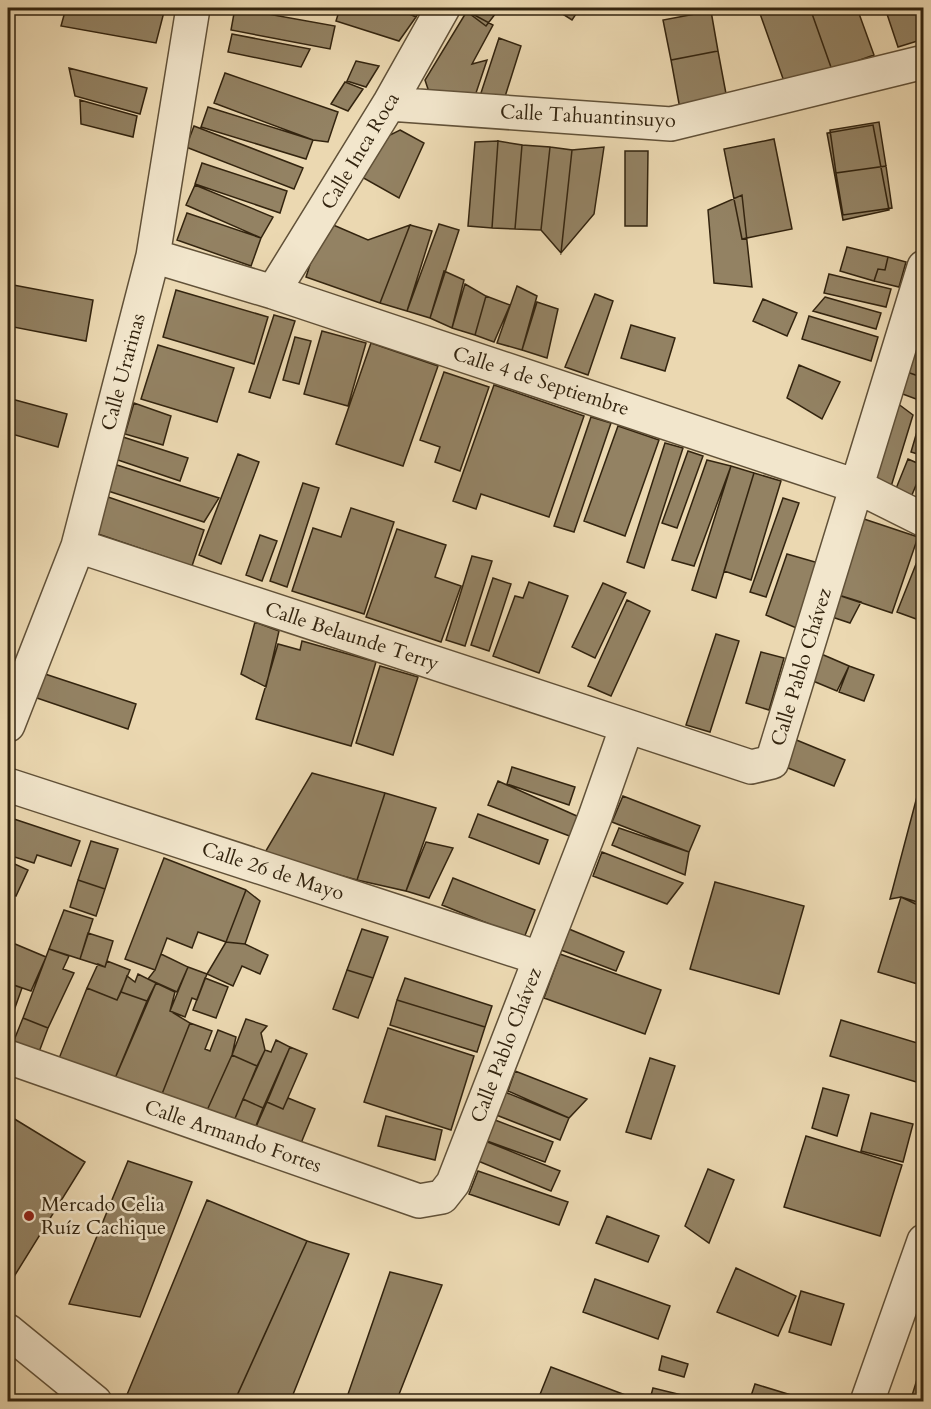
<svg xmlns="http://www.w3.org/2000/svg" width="931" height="1409" font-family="Cardo,serif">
<rect width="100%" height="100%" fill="#ebd8b1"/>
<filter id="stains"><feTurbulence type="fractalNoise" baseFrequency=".00333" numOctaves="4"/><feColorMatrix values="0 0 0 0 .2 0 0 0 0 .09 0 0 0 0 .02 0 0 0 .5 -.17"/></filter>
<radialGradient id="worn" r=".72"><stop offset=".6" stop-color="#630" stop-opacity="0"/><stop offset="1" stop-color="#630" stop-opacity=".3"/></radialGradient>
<path fill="#938263" stroke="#33240f" stroke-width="1.5" d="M66 8H165L156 43 61 26Z
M235 8 335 26 330 49 231 30Z
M284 8H319L318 14Z
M340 8H396L416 17 399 41 336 21Z
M396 8H421L416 17Z
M462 8H498L499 9 486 26Z
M553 8H580L572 20Z
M758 8H810L832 70 786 87Z
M810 8H857L874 55 832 70Z
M885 8H924V39L898 47Z
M467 11 493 25 472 64 487 60 473 102 431 98 425 80Z
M711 11 718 51 671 60 663 20Z
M232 34 310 49 301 67 228 52Z
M499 38 521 46 503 103 480 96Z
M718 51 727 99 680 109 671 60Z
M356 61 379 66 366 87 347 81Z
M69 68 147 88 140 114 75 96Z
M225 73 338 112 328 142 313 140 214 103Z
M345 82 363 89 348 111 331 104Z
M80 100 137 116 133 137 81 124Z
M208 107 313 140 306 159 201 127Z
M879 122 886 166 836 173 830 130Z
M873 125 889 210 843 220 827 133Z
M194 126 303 168 294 189 186 147Z
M400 130 424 143 399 198 360 176 384 138Z
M774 139 792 229 742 239 724 149Z
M498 141 522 145 515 229 492 228Z
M498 141 492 228 468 226 475 142Z
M522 145 550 147 541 230 515 229Z
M550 147 572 150 561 253 541 230Z
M604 147 594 214 561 253 572 150Z
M625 151H648L647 226H625Z
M202 163 287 191 280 213 195 184Z
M886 166 892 208 843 215 836 173Z
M195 185 273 217 261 238 186 205Z
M742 195 752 287 714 283 708 210Z
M187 213 261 238 251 266 177 240Z
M324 221 368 240 410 225 380 303 306 277Z
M439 224 459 230 430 318 407 311Z
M410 225 432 231 407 311 380 303Z
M847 247 888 257 885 270 878 269 874 281 840 271Z
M888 257 906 262 899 287 874 281 878 269 885 270Z
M444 271 464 280 452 328 430 318Z
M829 274 891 289 886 307 824 293Z
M8 284 93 300 86 341 8 326Z
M465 284 486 296 475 335 452 328Z
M517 286 537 296 522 350 497 343Z
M176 290 268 317 254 364 163 337Z
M595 294 613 301 588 375 565 367Z
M486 296 510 305 494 342 475 335Z
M825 297 881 313 876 329 813 311Z
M763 299 797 313 787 336 753 321Z
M537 302 558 309 547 358 522 350Z
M274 315 295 321 270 398 249 392Z
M809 316 878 337 871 361 802 339Z
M924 317V348L916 346Z
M631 325 675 338 665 371 621 358Z
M322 331 366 343 348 406 304 394Z
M295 337 311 341 299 384 283 380Z
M371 343 438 366 403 466 336 444Z
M158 345 234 368 217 422 141 399Z
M916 346 924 349V378L907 372Z
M799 365 840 382 822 419 787 398Z
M444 372 489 387 460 471 435 462 440 447 420 440Z
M907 372 924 378V402L900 393Z
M494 385 584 416 549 517 481 494 476 509 453 501Z
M8 398 67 414 58 447 8 433Z
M134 403 171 416 163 445 125 434Z
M897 403 913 415 890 490 869 473Z
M923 411H924V456L911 452Z
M591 417 611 423 574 532 554 526Z
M618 426 659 440 625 536 584 521Z
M123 437 188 458 180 481 115 459Z
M665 443 683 448 644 568 627 562Z
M688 451 703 456 677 528 662 523Z
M238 454 259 462 221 564 199 555Z
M908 459 924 466 909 502 893 496Z
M707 460 731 466 694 566 672 560Z
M117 465 219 498 204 522 108 491Z
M731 466 754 473 716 598 692 590Z
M754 473 781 481 751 580 724 571Z
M924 481V503L916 500Z
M303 483 319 488 287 587 270 581Z
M108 497 204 530 192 566 95 533Z
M783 498 799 503 766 597 750 592Z
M351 508 394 522 364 614 292 591 313 528 341 537Z
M858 517 918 537 892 613 832 593Z
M397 529 446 545 435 577 461 586 441 642 366 617Z
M260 535 277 541 262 581 246 575Z
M924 544V608L919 620 897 612Z
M787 554 822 564 801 630 766 615Z
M472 556 492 561 465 646 446 640Z
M493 578 511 584 489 651 471 645Z
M529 582 568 596 539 673 493 656 515 596 523 598Z
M603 583 626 593 595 658 572 647Z
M832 593 861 602 850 623 823 614Z
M627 600 650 611 611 696 588 686Z
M255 622 279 631 266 687 241 674Z
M716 634 739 641 710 732 686 725Z
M302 641 376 662 351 746 256 719 278 644 300 650Z
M812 650 849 666 837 691 801 676Z
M761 652 784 658 769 710 746 703Z
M380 666 418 677 393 755 356 743Z
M849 666 874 675 864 701 839 692Z
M42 673 136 704 128 729 34 697Z
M794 739 845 760 834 786 783 766Z
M512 767 575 787 569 805 507 784Z
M924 770V908L901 897 890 899Z
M312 773 385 793 357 880 264 854Z
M498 781 588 821 580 840 488 805Z
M385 793 436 808 406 891 357 880Z
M623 796 700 826 689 852 612 822Z
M478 814 548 840 539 864 469 837Z
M8 817 80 841 71 866 37 855 34 863 8 855Z
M619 828 689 852 685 875 612 845Z
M91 841 118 849 105 889 78 880Z
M426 842 453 848 429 898 406 891Z
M602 852 683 883 667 904 593 876Z
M164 858 246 890 226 942 198 932 192 948 167 938 155 970 125 959Z
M8 861 28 870 16 896 8 892Z
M453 878 535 910 524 938 442 905Z
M78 880 105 889 96 916 70 907Z
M715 882 804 906 779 994 690 969Z
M246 890 260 901 245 944 226 942Z
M901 897 924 904V986L878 972Z
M64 910 93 919 80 959 49 949Z
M362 929 388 937 373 978 347 970Z
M569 929 624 952 616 971 561 950Z
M88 933 113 941 105 967 80 959Z
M8 941 46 957 31 991 8 983Z
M226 942 245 944 268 955 260 974 242 966 233 986 207 974Z
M49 949 69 956 63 969 74 973 48 1028 23 1018Z
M161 954 188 967 177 992 148 979 155 970Z
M560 954 661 990 645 1034 544 998Z
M107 961 130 970 117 1000 87 988 98 964 105 967Z
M188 967 207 974 197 1000 192 998 185 1017 170 1011Z
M347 970 373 978 358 1018 333 1009Z
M138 974 156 983 147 1001 121 992 127 976 135 982Z
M205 978 228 987 216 1018 193 1010Z
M405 978 492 1006 485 1027 397 1000Z
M8 983 22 988 12 1016 8 1015Z
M156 983 175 992 170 1011 190 1023 160 1099 113 1083Z
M87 988 117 1000 121 992 147 1001 113 1083 58 1061Z
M397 1000 485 1027 477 1052 390 1025Z
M23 1018 48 1028 36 1060 10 1050Z
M246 1019 267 1026 261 1033 265 1050 257 1066 232 1055Z
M841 1020 924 1045 923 1084 830 1056Z
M190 1023 212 1031 205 1049 210 1051 218 1030 236 1037 232 1055 204 1117 160 1099Z
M388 1028 474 1056 451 1130 364 1102Z
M276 1040 290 1047 263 1108 243 1099 265 1050 271 1052Z
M290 1047 307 1054 283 1109 267 1102Z
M232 1055 257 1066 231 1128 204 1117Z
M650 1058 675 1066 651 1139 626 1132Z
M515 1071 587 1099 569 1118 508 1091Z
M495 1088 569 1118 560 1140 486 1111Z
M823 1088 849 1095 837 1136 812 1128Z
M288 1098 315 1109 297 1153 252 1136 267 1102 283 1109Z
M243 1099 263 1108 252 1136 231 1128Z
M871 1113 913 1124 903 1162 861 1151Z
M8 1115 85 1162 15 1275 8 1271Z
M386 1116 442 1130 435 1160 378 1146Z
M495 1120 553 1142 545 1162 487 1141Z
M806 1136 902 1165 880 1236 784 1207Z
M480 1139 560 1171 551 1191 478 1161Z
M128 1161 192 1182 140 1317 69 1304Z
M708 1169 734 1180 709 1243 685 1226Z
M478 1171 568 1202 559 1225 469 1194Z
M207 1200 307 1241 234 1402H124Z
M607 1216 659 1236 648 1262 596 1243Z
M307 1241 349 1254 290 1402H246L236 1398Z
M736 1268 796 1296 778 1336 717 1312Z
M390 1272 442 1285 396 1402H351L346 1400Z
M595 1279 670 1306 658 1339 583 1312Z
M801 1291 844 1304 831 1345 789 1332Z
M662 1356 688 1364 684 1377 659 1370Z
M924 1357V1402H910Z
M551 1367 644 1402H537Z
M755 1384 801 1398 800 1402H749Z
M653 1388 682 1395 680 1402H659L650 1399Z"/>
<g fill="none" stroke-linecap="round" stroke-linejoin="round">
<defs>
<path id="minor" d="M389 104 671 124 924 62
M153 256 273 292 856 486 924 520
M273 292 389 104 443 8
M78 546 627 726
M8 725 78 546 153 256 193 8
M8 785 539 958
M8 1057 419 1201 442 1197 453 1183 595 817 627 726 751 767 772 762 924 267
M8 1331 95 1402
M867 1402 924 1241"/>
</defs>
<use href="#minor" stroke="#615138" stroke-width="36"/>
<use href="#minor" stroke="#f2e6cc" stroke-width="33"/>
</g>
<circle fill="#8f2418" stroke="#f2e6cc" stroke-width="2" cx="29" cy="1216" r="6"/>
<g text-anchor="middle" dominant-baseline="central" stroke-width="5" stroke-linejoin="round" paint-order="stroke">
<g font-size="20" fill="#33240f" stroke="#f2e6cc">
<text transform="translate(588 116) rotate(3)">Calle Tahuantinsuyo</text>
<text transform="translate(360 151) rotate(-59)">Calle Inca Roca</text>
<text transform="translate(123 372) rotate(-75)">Calle Urarinas</text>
<text transform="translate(541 381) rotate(18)">Calle 4 de Septiembre</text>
<text transform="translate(352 636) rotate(18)">Calle Belaunde Terry</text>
<text transform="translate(801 667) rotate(-73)">Calle Pablo Chávez</text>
<text transform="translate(273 871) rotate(18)">Calle 26 de Mayo</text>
<text transform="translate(506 1045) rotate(-69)">Calle Pablo Chávez</text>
<text transform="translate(233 1136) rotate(19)">Calle Armando Fortes</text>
</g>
<g font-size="20" fill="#33240f" stroke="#f2e6cc" text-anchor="start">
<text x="41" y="1204">Mercado Celia<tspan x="41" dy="23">Ruíz Cachique</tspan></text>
</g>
</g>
<rect width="931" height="1409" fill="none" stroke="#ebd8b1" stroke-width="30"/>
<rect x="9" y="9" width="913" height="1391" fill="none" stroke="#33240f" stroke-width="3"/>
<rect x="15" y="15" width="901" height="1379" fill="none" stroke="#33240f" stroke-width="1.5"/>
<rect width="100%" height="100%" filter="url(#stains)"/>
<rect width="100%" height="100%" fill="url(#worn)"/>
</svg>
